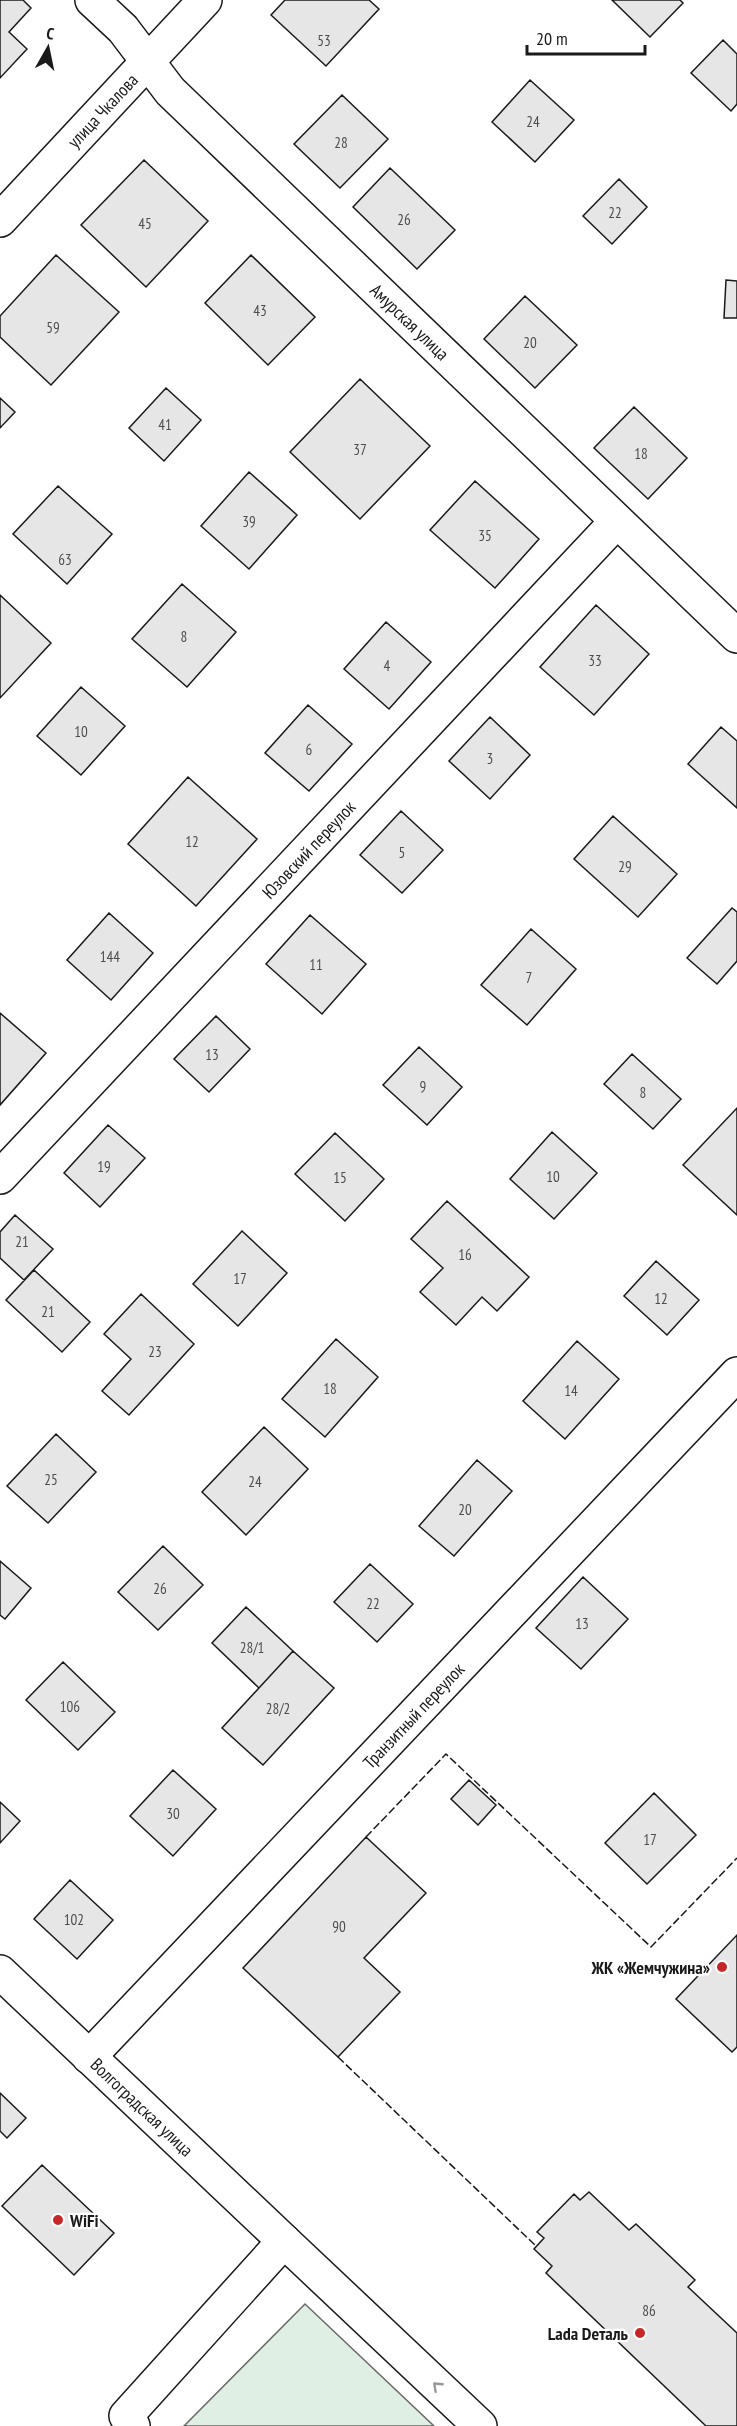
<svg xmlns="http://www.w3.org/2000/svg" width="737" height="2426" font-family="'PT Sans Narrow',sans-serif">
<rect width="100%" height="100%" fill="#fff"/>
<path fill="#e0efe3" stroke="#6a6a6a" stroke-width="1.5" d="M305 2304 434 2426H184Z"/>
<path fill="#e6e6e6" stroke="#1a1a1a" stroke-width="1.5" d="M0 0H23L31 8 9 32 27 49 0 78Z
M285 0H369L379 9 326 66 271 15Z
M612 0H680L683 3 650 37Z
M723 40 737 54V104L731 111 691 73Z
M530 80 574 120 535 162 492 122Z
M342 95 388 139 340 188 294 144Z
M144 160 208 221 146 287 81 225Z
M390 168 455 230 417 269 353 207Z
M619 179 647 207 612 244 583 216Z
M56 255 119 312 51 385 0 337V316Z
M251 255 315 317 268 365 205 303Z
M726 280 737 281V318H724Z
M525 296 577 345 535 388 484 339Z
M360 379 430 446 360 519 290 452Z
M166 388 201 420 164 461 129 428Z
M0 398 15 412 0 428Z
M634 407 687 458 648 499 594 448Z
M249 472 297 515 249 569 201 526Z
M475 481 539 539 495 588 430 530Z
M58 486 112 534 67 584 13 534Z
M182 584 236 632 187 687 132 639Z
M0 595 51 643 0 698Z
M596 605 649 654 594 715 540 667Z
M386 622 431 662 389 709 344 669Z
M81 687 125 726 81 775 37 736Z
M308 705 352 744 309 791 265 753Z
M490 717 530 755 490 799 449 761Z
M721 727 737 741V808L688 764Z
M188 777 257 839 196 906 128 844Z
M401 811 443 850 402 893 360 855Z
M613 816 677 874 638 917 574 859Z
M732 908 737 912V961L717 984 687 958Z
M109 913 153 953 111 1000 67 960Z
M310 915 366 964 322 1014 266 964Z
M531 929 576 969 527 1025 481 985Z
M0 1013 46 1053 0 1105Z
M216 1016 250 1049 209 1092 174 1059Z
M419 1047 462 1087 427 1125 383 1085Z
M632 1054 681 1099 653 1129 604 1084Z
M737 1108V1215L683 1165Z
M108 1125 145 1158 100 1207 64 1173Z
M552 1132 597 1173 554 1219 510 1179Z
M335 1133 384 1179 345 1221 295 1174Z
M447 1201 529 1277 497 1311 482 1297 456 1325 420 1292 443 1268 411 1239Z
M15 1215 53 1249 24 1280 0 1258V1232Z
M242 1231 287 1273 238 1326 193 1284Z
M656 1261 699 1300 667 1335 624 1296Z
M34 1270 90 1322 62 1352 6 1300Z
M141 1294 194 1344 129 1415 102 1391 131 1359 104 1334Z
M336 1339 378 1377 325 1437 282 1399Z
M577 1341 619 1379 565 1439 523 1401Z
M264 1427 308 1469 246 1535 202 1492Z
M56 1434 96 1472 48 1523 7 1486Z
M477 1460 512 1491 454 1556 419 1526Z
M163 1546 203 1585 158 1630 118 1592Z
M0 1561 31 1588 5 1619 0 1615Z
M370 1564 413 1604 377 1642 334 1602Z
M583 1577 628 1619 581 1669 536 1628Z
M246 1607 293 1651 259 1688 212 1643Z
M293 1651 334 1688 263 1765 222 1728Z
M63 1662 115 1712 78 1750 26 1700Z
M173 1770 216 1809 173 1856 130 1816Z
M469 1780 496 1805 478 1825 451 1799Z
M654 1793 696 1835 647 1884 605 1843Z
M0 1802 20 1821 0 1843Z
M366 1837 426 1893 364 1958 400 1992 338 2057 243 1968Z
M70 1880 113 1920 77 1959 34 1919Z
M737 1935V2047L732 2052 676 1999Z
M0 2093 26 2118 7 2138 0 2131Z
M42 2165 114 2233 74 2275 2 2206Z
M589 2192 629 2230 636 2224 695 2280 688 2287 737 2333V2426H706L546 2273 552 2266 534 2249 544 2238 537 2232 574 2194 580 2200Z"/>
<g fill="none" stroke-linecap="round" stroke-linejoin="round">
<defs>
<g id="street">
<path id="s1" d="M92 0 123 29 170 91 737 636"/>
<path id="s2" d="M0 220 205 0"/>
<path id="s3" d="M0 1177 617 521"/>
<path id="s4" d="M0 1972 284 2241"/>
<path id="s5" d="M89 2057 737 1374"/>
</g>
<path id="secondary" d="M133 2426 126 2416 284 2241 480 2426"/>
</defs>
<use href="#street" stroke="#1a1a1a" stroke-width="36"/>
<use href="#secondary" stroke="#1a1a1a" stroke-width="36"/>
<use href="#street" stroke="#fff" stroke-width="33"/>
<use href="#secondary" stroke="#fff" stroke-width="33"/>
<path stroke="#1a1a1a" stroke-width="1.5" stroke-dasharray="8 3" stroke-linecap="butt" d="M366 1837 446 1754 651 1947 737 1858
M338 2057 536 2246"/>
</g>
<defs><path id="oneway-chevron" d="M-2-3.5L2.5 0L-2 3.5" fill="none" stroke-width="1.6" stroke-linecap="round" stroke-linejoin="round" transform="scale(1.5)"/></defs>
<use stroke="#989898" href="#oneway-chevron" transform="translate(437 2386) rotate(-137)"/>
<g fill="#c62828" stroke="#fff" stroke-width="2">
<circle cx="722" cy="1967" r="6"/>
<circle cx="58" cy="2220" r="6"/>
<circle cx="640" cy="2333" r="6"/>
</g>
<g text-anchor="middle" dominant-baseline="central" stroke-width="4.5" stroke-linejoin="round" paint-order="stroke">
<g font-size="15" fill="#4d4d4d">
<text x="324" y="40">53</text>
<text x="533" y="121">24</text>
<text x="341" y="142">28</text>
<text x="615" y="212">22</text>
<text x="404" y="219">26</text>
<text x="145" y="223">45</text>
<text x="260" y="310">43</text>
<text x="53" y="327">59</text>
<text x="530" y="342">20</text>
<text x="165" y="424">41</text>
<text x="360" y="449">37</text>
<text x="641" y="453">18</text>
<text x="249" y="521">39</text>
<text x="485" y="535">35</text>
<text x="65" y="559">63</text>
<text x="184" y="636">8</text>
<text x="595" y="660">33</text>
<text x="387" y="665">4</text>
<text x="81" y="731">10</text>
<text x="309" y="749">6</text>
<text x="490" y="758">3</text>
<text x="192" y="841">12</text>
<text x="402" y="852">5</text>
<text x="625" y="866">29</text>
<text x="110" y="956">144</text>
<text x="316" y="964">11</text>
<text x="529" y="977">7</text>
<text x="212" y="1054">13</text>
<text x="423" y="1086">9</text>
<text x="643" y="1092">8</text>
<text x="104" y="1166">19</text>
<text x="553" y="1176">10</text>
<text x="340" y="1177">15</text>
<text x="22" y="1241">21</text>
<text x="465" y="1254">16</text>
<text x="240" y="1278">17</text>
<text x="661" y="1298">12</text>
<text x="48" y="1311">21</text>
<text x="155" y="1351">23</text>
<text x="330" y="1388">18</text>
<text x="571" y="1390">14</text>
<text x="51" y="1479">25</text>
<text x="255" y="1481">24</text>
<text x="465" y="1509">20</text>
<text x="160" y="1588">26</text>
<text x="373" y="1603">22</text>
<text x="582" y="1623">13</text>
<text x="252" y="1647">28/1</text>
<text x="70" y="1706">106</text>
<text x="278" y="1708">28/2</text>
<text x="173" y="1813">30</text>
<text x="650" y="1839">17</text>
<text x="74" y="1919">102</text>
<text x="339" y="1926">90</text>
<text x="649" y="2310">86</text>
</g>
<g font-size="18" fill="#1a1a1a" stroke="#fff">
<text stroke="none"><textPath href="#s2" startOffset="150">улица Чкалова</textPath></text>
<text stroke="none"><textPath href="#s1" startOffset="453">Амурская улица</textPath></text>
<text stroke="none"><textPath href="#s3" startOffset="450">Юзовский переулок</textPath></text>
<text stroke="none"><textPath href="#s5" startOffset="471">Транзитный переулок</textPath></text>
<text stroke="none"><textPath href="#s4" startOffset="196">Волгоградская улица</textPath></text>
</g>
<g font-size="18" font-weight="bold" fill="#1a1a1a" stroke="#fff" text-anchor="end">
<text x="710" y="1967">ЖК «Жемчужина»</text>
<text x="70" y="2220" text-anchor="start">WiFi</text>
<text x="628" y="2333">Lada Dеталь</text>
</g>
</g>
<g transform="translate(48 48) rotate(9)" stroke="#ffffff" stroke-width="4.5" paint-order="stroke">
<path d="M0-4.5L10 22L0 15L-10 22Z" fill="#1a1a1a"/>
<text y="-9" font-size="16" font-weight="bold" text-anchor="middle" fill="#1a1a1a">С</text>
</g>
<path d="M527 45v9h118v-9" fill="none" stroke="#1a1a1a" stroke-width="3"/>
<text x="536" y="45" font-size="18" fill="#1a1a1a" stroke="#ffffff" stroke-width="4.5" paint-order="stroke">20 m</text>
</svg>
